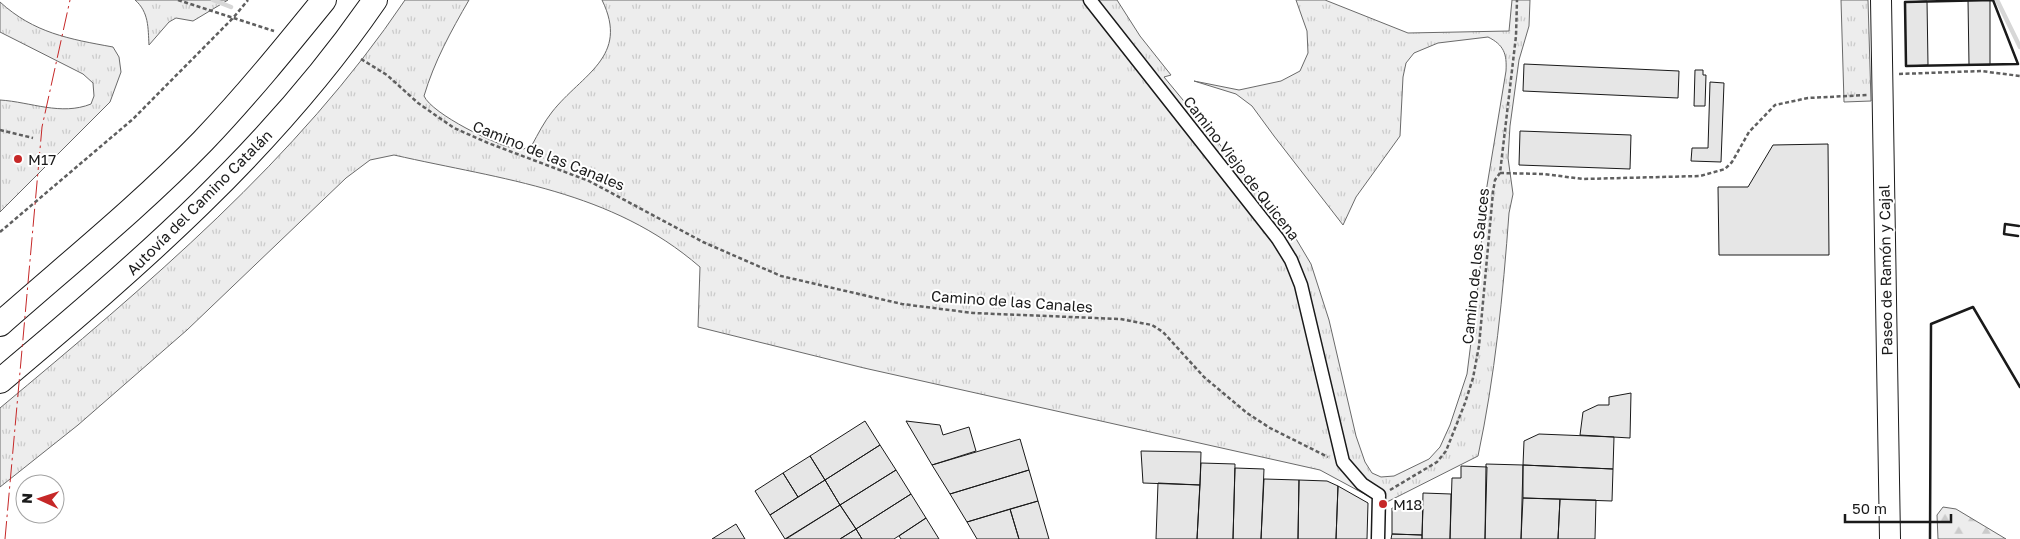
<svg xmlns="http://www.w3.org/2000/svg" width="2020" height="539" font-family="'Golos Text',sans-serif">
<defs>
<pattern id="grass-tufts" width="24" height="20" patternUnits="userSpaceOnUse" patternTransform="scale(1.25)"><rect width="24" height="20" fill="#ededed"/><path d="M3 7l-1-3M5 7V3M7 7l1-3M15 17l-1-3M17 17v-4M19 17l1-3" fill="none" stroke="#cbcbcb"/></pattern>
<pattern id="forest-firs" width="22" height="20" patternUnits="userSpaceOnUse" patternTransform="scale(1.25)"><rect width="22" height="20" fill="#ededed"/><path d="M5 1l3.5 6h-7zM16 11l3.5 6h-7z" fill="#cbcbcb"/></pattern>
</defs>
<rect width="100%" height="100%" fill="#fff"/>
<path fill="url(#grass-tufts)" stroke="#6a6a6a" d="M135 0H228L193 21 176 18 169 22 149 45C148 28 149 12 135 0Z
M405 0H469C451 31 434 62 424 96 432 114 497 146 517 149 523 150 527 148 532 145 538 134 544 122 552 112 582 74 630 57 602 0H1117L1140 36 1171 75 1164 77 1292 232 1311 264 1329 320 1356 436 1365 462 1372 473 1381 477 1394 476 1429 459 1440 447 1450 425 1467 374 1480 270 1483 210 1506 71C1507 54 1504 45 1488 37L1438 43 1414 53 1406 63 1403 77 1400 136 1356 197 1343 225 1274 136 1252 106 1236 94 1194 81 1239 90 1281 81 1300 71 1308 53 1307 31 1296 0H1325L1408 33 1509 31 1512 0H1530L1529 26 1519 60 1510 126 1508 158 1513 194 1509 213C1503 295 1495 376 1478 456L1383 504 1320 470 864 368 698 327 700 267C611 190 504 180 394 155L370 160 346 178 187 330 78 425 0 487V408C146 286 298 159 405 0Z
M1841 0H1868L1871 101 1844 102Z
M0 2C34 33 69 39 113 47L119 57 121 72 110 102 0 212V100C31 102 61 116 91 104L94 96 93 83 83 74 0 32Z"/>
<path fill="url(#forest-firs)" stroke="#6a6a6a" d="M1943 507 1956 509 2006 539H1938L1937 515Z"/>
<g fill="none" stroke-linecap="round" stroke-linejoin="round">
<path stroke="#d7d7d7" stroke-width="4.5" d="M213 0 231 7
M1997 0 2020 47"/>
</g>
<path fill="#e6e6e6" stroke="#1a1a1a" d="M1968 0H1990V65H1969Z
M1927 1 1928 65 1906 66 1905 2Z
M1524 64 1679 71 1678 98 1523 91Z
M1695 70H1703V75H1706L1705 106H1694Z
M1710 82 1724 83 1721 162 1691 161 1692 148H1708Z
M1520 131 1631 135 1630 169 1519 165Z
M1828 144 1829 255H1719L1718 187H1748L1773 145Z
M1631 393 1630 438 1580 435 1583 412 1598 405H1609V397Z
M865 421 880 445 825 480 810 456Z
M906 421 940 425 943 435 969 427 976 451 932 465Z
M1539 434 1614 437 1613 469 1523 465 1524 441Z
M1020 439 1029 470 950 494 932 465Z
M880 445 896 470 840 505 825 480Z
M1141 451 1201 452 1200 485 1143 483Z
M810 456 825 480 798 497 783 473Z
M1201 463 1235 464 1233 539H1197Z
M1486 464 1523 465 1521 539H1485Z
M1523 465 1613 469 1612 501 1523 498Z
M1461 466 1487 467 1485 539H1450L1452 478H1461Z
M1235 468 1264 469 1261 539H1233Z
M896 470 911 494 856 529 840 505Z
M1029 470 1038 501 967 522 950 494Z
M783 473 798 497 770 515 755 491Z
M1264 479 1299 480 1298 539H1261Z
M825 480 840 505 785 539 770 515Z
M1299 480 1327 481 1338 486 1336 539H1298Z
M1158 483 1200 485 1197 539H1156Z
M1338 486 1368 503 1367 539H1336Z
M1423 493 1451 494 1450 539H1422Z
M911 494 926 518 894 539H862L856 529Z
M1523 498 1560 499 1558 539H1521Z
M1560 499 1596 500 1595 539H1558Z
M1038 501 1049 539H1019L1010 509Z
M840 505 856 529 840 539H786Z
M1392 508 1423 509 1422 535 1392 534Z
M1010 509 1019 539H977L967 522Z
M926 518 939 539H901L899 536Z
M736 524 745 539H712Z
M856 529 862 539H840Z
M1392 534 1422 535V539H1391Z"/>
<g fill="none" stroke-linecap="round" stroke-linejoin="round">
<defs>
<path id="minor" d="M1090 0 1278 239 1291 260 1301 285 1343 462 1362 484 1379 495 1378 539"/>
<path id="primary" d="M1881 0 1890 539"/>
<path id="motorway" d="M0 324C68 264 140 206 203 141 246 96 285 48 324 0
M0 381C138 265 272 150 375 0"/>
</defs>
<use href="#minor" stroke="#1a1a1a" stroke-width="15"/>
<use href="#primary" stroke="#1a1a1a" stroke-width="22"/>
<use href="#motorway" stroke="#1a1a1a" stroke-width="26"/>
<path stroke="#5f5f5f" stroke-width="2.5" stroke-dasharray="4 2.5" stroke-linecap="butt" d="M178 0 274 31
M361 59 387 75 418 103 454 128 488 143 589 181 703 242 781 276 902 304 973 313 1120 319 1152 325 1163 332 1204 377 1247 413 1270 428 1328 457
M1899 74 1981 71 2020 76
M0 130 33 138
M1500 173 1544 174 1583 179 1700 176 1725 169 1732 162 1749 132 1775 105 1808 98 1867 95
M0 232 133 119 233 18 248 0
M1390 490 1437 462 1446 451 1465 403 1473 378 1479 346 1493 192 1495 180 1500 173 1516 36 1517 0"/>
<use href="#minor" stroke="#fff" stroke-width="12"/>
<use href="#primary" stroke="#fff" stroke-width="20"/>
<use href="#motorway" stroke="#fff" stroke-width="24"/>
<path stroke="#1a1a1a" stroke-width="2.5" d="M1993 0 2018 64 1906 66 1905 2Z
M2018 236 2004 234 2005 224 2019 226
M1930 539 1931 324 1973 307 2020 387"/>
<path stroke="#c62828" stroke-width="1" stroke-dasharray="18 4 2.5 4" stroke-linecap="butt" d="M5 539 42 127 70 0"/>
</g>
<g fill="#c62828" stroke="#fff" stroke-width="2">
<circle cx="18" cy="159" r="5"/>
<circle cx="1383" cy="504" r="5"/>
</g>
<g text-anchor="middle" dominant-baseline="central" stroke-width="4" stroke-linejoin="round" paint-order="stroke">
<g font-size="15" fill="#1a1a1a" stroke="#fff">
<text transform="translate(549 155) rotate(22)">Camino de las Canales</text>
<text transform="translate(1242 168) rotate(52)">Camino Viejo de Quicena</text>
<text transform="translate(199 202) rotate(-45)">Autovía del Camino Catalán</text>
<text transform="translate(1475 266) rotate(-84)">Camino de los Sauces</text>
<text transform="translate(1885 270) rotate(-91)">Paseo de Ramón y Cajal</text>
<text transform="translate(1012 301) rotate(4)">Camino de las Canales</text>
</g>
<g font-size="15" fill="#1a1a1a" stroke="#fff" text-anchor="start">
<text x="28" y="159">M17</text>
<text x="1393" y="504">M18</text>
</g>
</g>
<g transform="translate(40 499) rotate(273)"><circle r="24" fill="#ffffff" stroke="#a3a3a3"/>
<path d="M0-4L9 19L0 12L-9 19Z" fill="#c62828"/>
<text y="-8" font-size="14" font-weight="bold" text-anchor="middle" fill="#1a1a1a">N</text>
</g>
<path d="M1845 514v8h106v-8" fill="none" stroke="#1a1a1a" stroke-width="2.5"/>
<text x="1852" y="514" font-size="15" fill="#1a1a1a" stroke="#ffffff" stroke-width="4" paint-order="stroke">50 m</text>
</svg>
